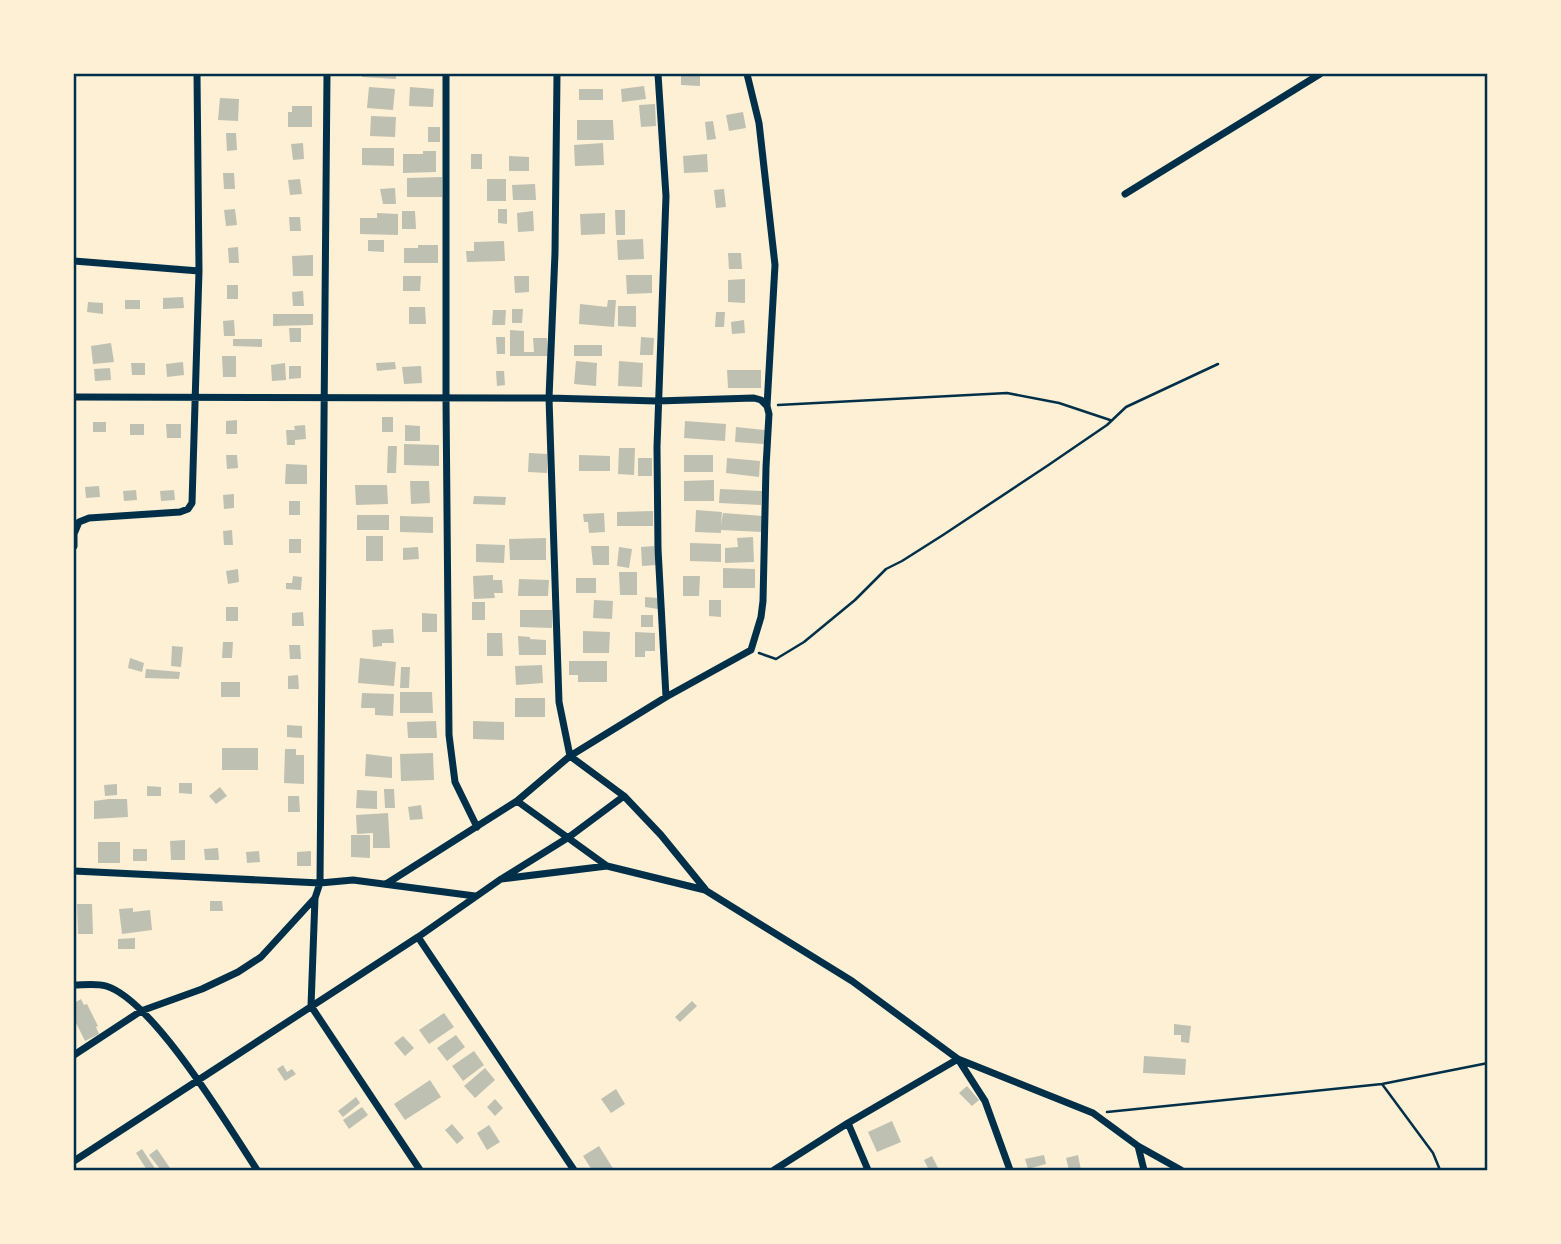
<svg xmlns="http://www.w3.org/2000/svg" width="1561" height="1244" font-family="'Asap Condensed',sans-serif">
<rect width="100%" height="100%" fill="#fdf0d5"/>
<path fill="#bec0b2" d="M362 74H396V79L362 77Z
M681 75H700V86L681 85Z
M644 86 646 99 622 102 621 89Z
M369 87 395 89 393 110 367 108Z
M410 87 434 89 433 107 409 106Z
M579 89H603V100H579Z
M220 98 239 99 238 121 218 120Z
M655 104 656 126 641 127 639 105Z
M292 106H312V127H288V112H292Z
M743 112 746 128 729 131 726 115Z
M371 116 396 117 395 137 370 136Z
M577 120H613L614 140H577Z
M713 121 716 139 707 140 705 122Z
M428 127H440V142H428Z
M226 133H236L237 150 227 151Z
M303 143 304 159 293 160 291 144Z
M603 143 604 165 575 166 574 145Z
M362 148H394V166L362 165Z
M423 151H436V172L403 173V154H423Z
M471 154H482V169H471Z
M707 154 708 172 684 173 683 156Z
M509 156 529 157V171H509Z
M223 173H234L235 189H224Z
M442 177V197H407V178Z
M300 179 302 194 290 195 288 180Z
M487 179H506V201H487Z
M535 184 536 200H513L512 185Z
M395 188 396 204H383L380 189Z
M724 189 726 207 716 208 714 190Z
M235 209 237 225 226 226 224 210Z
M498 209H507V224L498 223Z
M615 210H625V235H616Z
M402 211H415L416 229H402Z
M533 211 534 231 518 232 517 213Z
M377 213 398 214V235L360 234V218H377Z
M605 213V234L581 235 580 214Z
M289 217H300L301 231H290Z
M643 239 644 259 618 260 617 240Z
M368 240H384V252L368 251Z
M504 241 505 261 467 262 466 251H474V242Z
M418 245H438V263H404V248H418Z
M238 247 239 263H229L228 248Z
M728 253H741L742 269H729Z
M313 255V276H293L292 256Z
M626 275H652V293L627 294Z
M403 276H421L420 291H403Z
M514 276H529V292L515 293Z
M745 279V303L728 302V280Z
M227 285H238V299H227Z
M303 291 304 306H293L292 292Z
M183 297 184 308 163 309V298Z
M125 300H140V309H125Z
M608 300H616L614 327 579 324 580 304 607 307Z
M88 302 103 303V314L87 312Z
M618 306H636V327L618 326Z
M409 307H425L426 324H409Z
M512 309H523L522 323H512Z
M493 310H506L505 325H492Z
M716 312H725L724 327H715Z
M273 314H313V325L273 326Z
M234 320 235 336H224L223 321Z
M744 320 745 333 732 334 731 322Z
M289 328H301V342H290Z
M510 330 524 331V352H534L533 338H547L548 356H510Z
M496 337H505V354H497Z
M641 337 654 338 653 355H640Z
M233 339H262V347L233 346Z
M111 343 114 362 93 364 91 346Z
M574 345H602V356H574Z
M222 356H236V377H223Z
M576 361 597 363 596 386 574 384Z
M619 361 643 363 642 387 618 386Z
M183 362 184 375 167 377 166 364Z
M395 362 396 369 377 371 376 363Z
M131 363H145V375H132Z
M285 363 286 380 272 381 271 365Z
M289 366H301V378L289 379Z
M421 366 422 383 404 384 402 367Z
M110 368 111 380 95 381 94 369Z
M727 370H761V388H728Z
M496 371H504L505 385 497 386Z
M382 417H393V432H382Z
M237 420V434H226V421Z
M685 421 726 424 725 441 684 438Z
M93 422H106V432H93Z
M130 424H144V435H130Z
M166 424H181V438H167Z
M305 425 306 439 295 440V445H287L286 430H295L294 426Z
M405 425 420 426V441H405Z
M736 427 765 430 764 444 735 442Z
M404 444 439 445V466L404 465Z
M388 446H397L396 473H387Z
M619 448H635L634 475 618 474Z
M529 453 547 454V473L528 472Z
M226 455H237L238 468 227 469Z
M579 455 610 456V471H579Z
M684 455H713V472H684Z
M638 458H652V476H638Z
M727 458 760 461 759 477 726 473Z
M286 464 307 465V484H285Z
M714 480V501H684V481Z
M410 481H429L430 503 411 504Z
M355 485H387L388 504 356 505Z
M99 486 100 497 86 498 85 487Z
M720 489 762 491 761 505 719 503Z
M136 490 137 500 124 501 123 491Z
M174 490 175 500 161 501 160 491Z
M234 494V508L224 509 223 495Z
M474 496 506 497 505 505 473 504Z
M289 501H300V515H289Z
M696 510 722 512 721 525 723 513 763 516 762 532 721 530V533L695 532Z
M653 511V526H617V512Z
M604 513 605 532 589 533 588 522H584L583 514Z
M357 515H389V530H357Z
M400 516 433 517V533L400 532Z
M232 530 233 545H224L223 531Z
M366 536H383V561H366Z
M753 537 754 562 725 563V548L738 547 737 538Z
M546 538V560H510L509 539Z
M289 539H301V553H289Z
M690 543 721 544V562L690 561Z
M476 544 505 545 504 563 476 562Z
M591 546H609V565H593Z
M654 546 656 565 642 566 641 547Z
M418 547 419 559 403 560V548Z
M619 547 632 549 629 568 617 566Z
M723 568 755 569V588H723Z
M238 569 239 582 228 584 226 571Z
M619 572H637V595H620Z
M493 575V580H502L503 593H494L495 598 474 599 473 576Z
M293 576 302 577 301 590 286 589V583H292Z
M683 576H700L699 596H683Z
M576 578H596V593H576Z
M519 579 549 580 548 596H518Z
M645 597 659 598 658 609 645 607Z
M594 600 613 601 612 619 593 618Z
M709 600H721V617L709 616Z
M472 602H485V620H472Z
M226 607H238V621H226Z
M520 610H552V628L520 627Z
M303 612 304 626H292V613Z
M422 613 437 614V632H422Z
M641 615H653V627H641Z
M393 629 394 643H382V646L373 647 372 630Z
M583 631 610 632 609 653H583Z
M635 632 655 633V651H645V657H635Z
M487 633H502L503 656H487Z
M518 636 530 637V639L546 640V655H519Z
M223 642H233L232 658H222Z
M289 645H300L301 659H290Z
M172 646 183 647 181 667 171 666Z
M130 658 144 663 142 672 128 668Z
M360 658 396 662 394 686 358 683Z
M569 661H607V682H578V675H569Z
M542 665 543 683 516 685 515 666Z
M401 667H410L409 688H400Z
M146 669 180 672 179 679 145 678Z
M298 675 299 689H288V676Z
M221 682H240V697H221Z
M400 692H432L433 713H400Z
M362 693 394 694 393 716 375 715V708H361Z
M515 698H545V717H515Z
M436 721 437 738H408L407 722Z
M473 721 504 722V740L473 739Z
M287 725 302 726V738L287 737Z
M222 748H258V770H222Z
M285 749H296V755H304V784L284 783Z
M433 753 434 780 401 781 400 754Z
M366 754 392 757V778L365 776Z
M179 783H192V794L179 793Z
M117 784V795L105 796 104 785Z
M147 786 161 787V796H147Z
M220 787 227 796 216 804 209 796Z
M384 789H394L395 808H385Z
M357 790 377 791V809L356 808Z
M288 796H299L300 812H288Z
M109 799H127L128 817 94 819V801Z
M421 805 423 819 410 820 408 807Z
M388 813 390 848H373V833L357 834 356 815Z
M351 835H370V858L351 857Z
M185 840V860H171L170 841Z
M98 842H120V863H98Z
M218 848 219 860H205L204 849Z
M133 849H147V861H133Z
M259 851 260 862 247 863 246 852Z
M311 851V866H297V852Z
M210 901H222L223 911H210Z
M77 904H92L93 934H78Z
M133 908V912L150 910 152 930 122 934 119 909Z
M135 938V949H118V939Z
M81 999 84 1005 87 1004 98 1026 96 1027 99 1034 85 1041 74 1019V1003Z
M692 1001 697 1006 680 1022 675 1017Z
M444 1013 454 1027 429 1044 419 1030Z
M1174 1024 1191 1026 1189 1043 1181 1042V1035H1174Z
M456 1035 465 1047 447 1061 437 1048Z
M403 1036 414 1048 405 1056 394 1043Z
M474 1051 484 1065 463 1081 452 1066Z
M1144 1056 1186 1059 1185 1075 1143 1073Z
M283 1065 287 1072 292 1069 296 1074 285 1081 277 1069Z
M485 1068 495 1080 475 1098 464 1086Z
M430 1080 441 1097 405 1120 394 1104Z
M967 1086 979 1100 972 1106 959 1093Z
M616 1089 625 1104 611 1113 601 1099Z
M356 1097 360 1103 343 1117 338 1111Z
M495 1099 503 1108 495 1116 487 1107Z
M362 1107 368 1115 349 1129 343 1120Z
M892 1121 901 1142 877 1152 868 1132Z
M452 1124 464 1138 457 1144 445 1130Z
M489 1125 500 1142 487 1150 477 1133Z
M599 1146 614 1170H592L583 1156Z
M142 1149 156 1170H147L136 1153Z
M157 1149 170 1168 166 1170H161L149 1155Z
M1044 1155 1046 1164 1028 1169 1025 1159Z
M1078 1155 1081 1170H1069L1066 1158Z
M932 1156 939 1170H929L924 1160Z"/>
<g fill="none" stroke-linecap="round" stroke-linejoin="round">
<path stroke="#003049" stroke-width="2.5" d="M778 405 1007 393 1059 403 1110 420
M759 653 776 659 804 642 855 600 886 569 902 561 943 535 1047 466 1107 425 1126 407 1218 364
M1382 1084 1433 1153 1440 1170
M1107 1112 1382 1084 1488 1063"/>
<path stroke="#003049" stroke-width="7" d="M327 74 320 883 315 898 311 1006 420 1170
M446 74V399L449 735 455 782 477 827
M557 74 555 253 549 398 559 702 570 756 624 796 661 835 705 889
M658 74 666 196 657 447 658 549 666 697
M1125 194 1320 74
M74 261 199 271
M74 397 549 398 657 401 754 398 761 400 767 406
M74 546V534L79 522 89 518 180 512 188 509 192 503 199 271 197 74
M517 801 607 866
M74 871 320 883 353 880 475 896
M503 878 569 837 624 796
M386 884 517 801 570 756 666 697 751 650 761 617 763 601 766 467 769 414 767 406 775 265 759 123 747 74
M418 937 574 1170
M74 985C83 985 96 983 106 986 153 1000 229 1127 257 1170
M74 1055 141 1011 202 989 238 972 261 957 315 898
M848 1123 868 1170
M1138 1146 1144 1170
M74 1161 418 937 501 879 607 866 705 890 852 981 958 1059 1093 1113 1138 1146 1181 1170
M774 1170 848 1123 958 1059 985 1101 1010 1170"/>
</g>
<rect width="1561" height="1244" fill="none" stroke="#fdf0d5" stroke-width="150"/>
<rect x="75" y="75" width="1411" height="1094" fill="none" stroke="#003049" stroke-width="2.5"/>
</svg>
